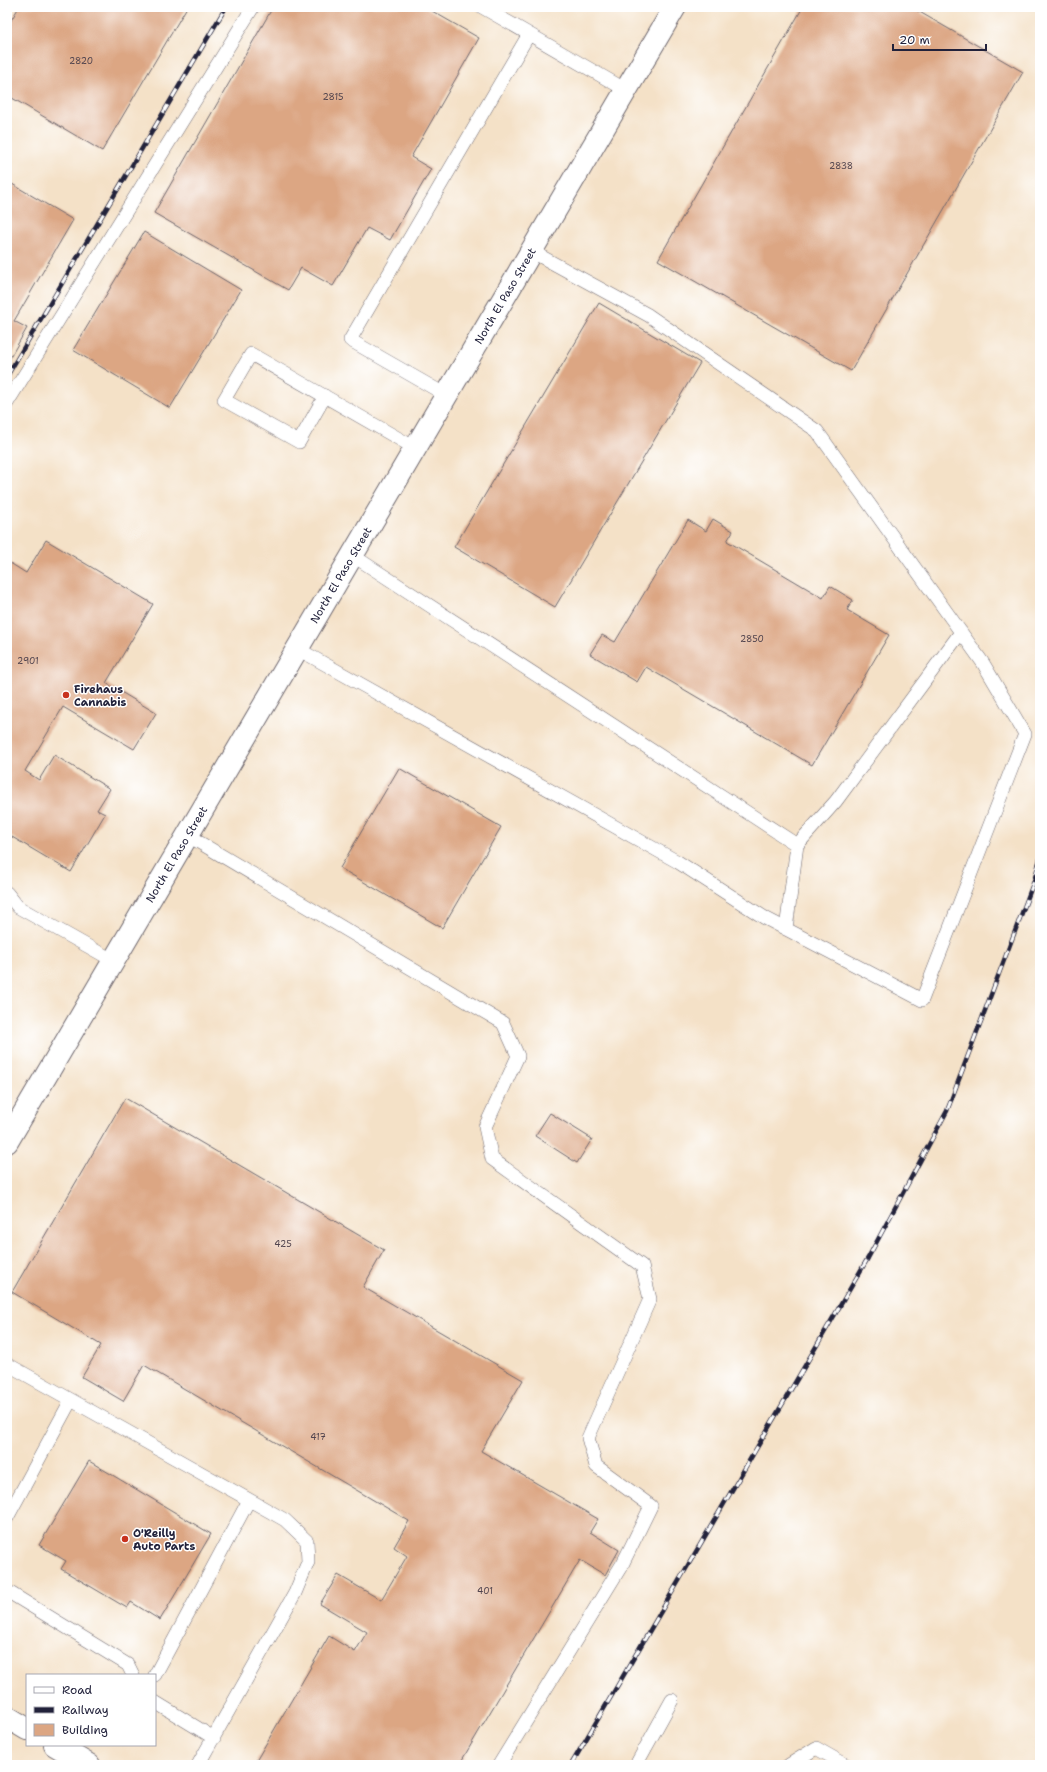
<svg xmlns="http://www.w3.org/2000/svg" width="1047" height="1772" font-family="'Shantell Sans',sans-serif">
<rect width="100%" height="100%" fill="#fff"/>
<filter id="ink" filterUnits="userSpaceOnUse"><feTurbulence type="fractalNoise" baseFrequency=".025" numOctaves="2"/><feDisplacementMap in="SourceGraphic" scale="8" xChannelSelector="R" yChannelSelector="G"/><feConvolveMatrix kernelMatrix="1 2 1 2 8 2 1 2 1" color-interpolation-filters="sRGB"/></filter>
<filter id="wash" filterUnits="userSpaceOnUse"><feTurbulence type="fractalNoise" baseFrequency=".012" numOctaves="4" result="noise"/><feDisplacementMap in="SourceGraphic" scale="16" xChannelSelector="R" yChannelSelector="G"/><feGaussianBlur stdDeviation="0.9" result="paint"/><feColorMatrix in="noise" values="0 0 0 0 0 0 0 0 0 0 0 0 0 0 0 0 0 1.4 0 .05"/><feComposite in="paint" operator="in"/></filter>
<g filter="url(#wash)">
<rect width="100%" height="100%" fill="#f4e1c7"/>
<g id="blocks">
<path fill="#dca683" d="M19 7H187L102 151 7 95V27Z
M273 7H425L479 38 411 157 431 169 390 240 367 228 333 286 301 268 288 290 154 213Z
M803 7H911L1023 72 851 371 658 260Z
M7 181 73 220 14 321 27 328 7 363Z
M144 232 241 290 170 408 73 350Z
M599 303 700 363 555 607 454 547Z
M713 519 733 531 727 541 823 598 830 586 853 600 847 610 889 635 812 765 646 667 637 682 590 654 602 635 615 642 688 520 706 531Z
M46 540 153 604 106 683 156 713 134 749 63 707 25 771 39 780 54 755 110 789 97 810 105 814 71 872 7 834V561L26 573Z
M399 768 501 827 442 928 340 868Z
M125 1098 384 1250 363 1287 523 1380 481 1451 598 1519 590 1532 619 1550 605 1575 580 1560 459 1765H262L256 1761 329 1636 355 1652 367 1632 320 1604 338 1575 381 1600 407 1556 394 1547 409 1521 144 1365 123 1401 82 1377 101 1345 12 1292Z
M550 1113 592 1139 577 1163 535 1136Z
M89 1461 211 1534 160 1620 131 1602 127 1608 61 1569 66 1561 39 1545Z"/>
</g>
</g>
<g filter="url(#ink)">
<use href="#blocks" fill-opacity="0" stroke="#6c656c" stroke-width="1"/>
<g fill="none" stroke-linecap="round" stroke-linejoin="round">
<defs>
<path id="service" d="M482 7 626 90
M446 395 350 340 529 34
M325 396 299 442 224 400 251 354 415 448
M7 403 253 7
M352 555 797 845
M298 649 678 862 765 918 922 1000 1025 734 983 663 817 431 648 315 531 251
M187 835 503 1023 518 1056 485 1127 492 1159 642 1266 650 1299 588 1438 596 1466 651 1506 623 1563 499 1765
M7 893 18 907 114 961
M786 929 797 845 836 801 961 632
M7 1364 285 1520 307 1541 308 1562 295 1593 198 1765
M7 1518 71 1400
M7 1591 128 1665 133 1675
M155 1675 249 1500
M155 1702 214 1738
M636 1765 672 1700
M789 1765 816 1748 846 1765"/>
<g id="minor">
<path id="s1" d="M7 1142 675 7"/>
</g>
<path id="primary" d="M7 1717 27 1729
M55 1745 89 1765"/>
</defs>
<use href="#service" stroke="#6c656c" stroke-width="14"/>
<use href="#minor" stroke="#6c656c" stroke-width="24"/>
<use href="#primary" stroke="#6c656c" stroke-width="24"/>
<use href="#service" stroke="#fff" stroke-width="13"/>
<use href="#minor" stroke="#fff" stroke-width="22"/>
<use href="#primary" stroke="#fff" stroke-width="22"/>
<defs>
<path id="rail" d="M7 376 226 7
M571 1765 868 1258 947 1111 1034 881 1040 859"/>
</defs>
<use href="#rail" stroke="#22223b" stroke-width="4.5"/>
<use href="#rail" stroke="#fff" stroke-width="3" stroke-dasharray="9" stroke-linecap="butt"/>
</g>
</g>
<g fill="#c8321e" stroke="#fff" stroke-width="1.5">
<circle cx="66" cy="695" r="4"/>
<circle cx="125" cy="1539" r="4"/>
</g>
<g text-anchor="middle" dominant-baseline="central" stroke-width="3" stroke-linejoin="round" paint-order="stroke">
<g font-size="9" fill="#50434d">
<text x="81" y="61">2820</text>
<text x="333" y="97">2815</text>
<text x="841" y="166">2838</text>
<text x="752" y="639">2850</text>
<text x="28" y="661">2901</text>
<text x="283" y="1244">425</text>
<text x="318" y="1437">417</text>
<text x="485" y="1591">401</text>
</g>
<g font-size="11" fill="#22223b" stroke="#fff">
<text stroke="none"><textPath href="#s1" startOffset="982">North El Paso Street</textPath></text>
<text stroke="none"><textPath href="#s1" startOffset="658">North El Paso Street</textPath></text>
<text stroke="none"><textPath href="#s1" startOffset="334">North El Paso Street</textPath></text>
</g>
<g font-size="11" font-weight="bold" fill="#22223b" stroke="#fff" text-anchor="start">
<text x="74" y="689">Firehaus<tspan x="74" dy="13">Cannabis</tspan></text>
<text x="133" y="1533">O'Reilly<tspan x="133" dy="13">Auto Parts</tspan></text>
</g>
</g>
<rect width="1047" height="1772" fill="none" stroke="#fff" stroke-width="24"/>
<rect x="26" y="1674" width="130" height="72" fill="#ffffff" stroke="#a7a7b1"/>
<rect x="34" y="1687" width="20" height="6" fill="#ffffff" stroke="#a7a7b1"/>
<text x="62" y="1694" font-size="12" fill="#22223b">Road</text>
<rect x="34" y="1707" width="20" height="6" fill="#22223b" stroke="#a7a7b1"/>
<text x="62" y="1714" font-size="12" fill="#22223b">Railway</text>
<rect x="34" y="1724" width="20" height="12" fill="#dca683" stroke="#a7a7b1"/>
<text x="62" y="1734" font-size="12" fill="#22223b">Building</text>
<path d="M893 44v6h93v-6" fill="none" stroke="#22223b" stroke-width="2"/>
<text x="899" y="44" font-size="12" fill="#22223b" stroke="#ffffff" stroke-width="3" paint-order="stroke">20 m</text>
</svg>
